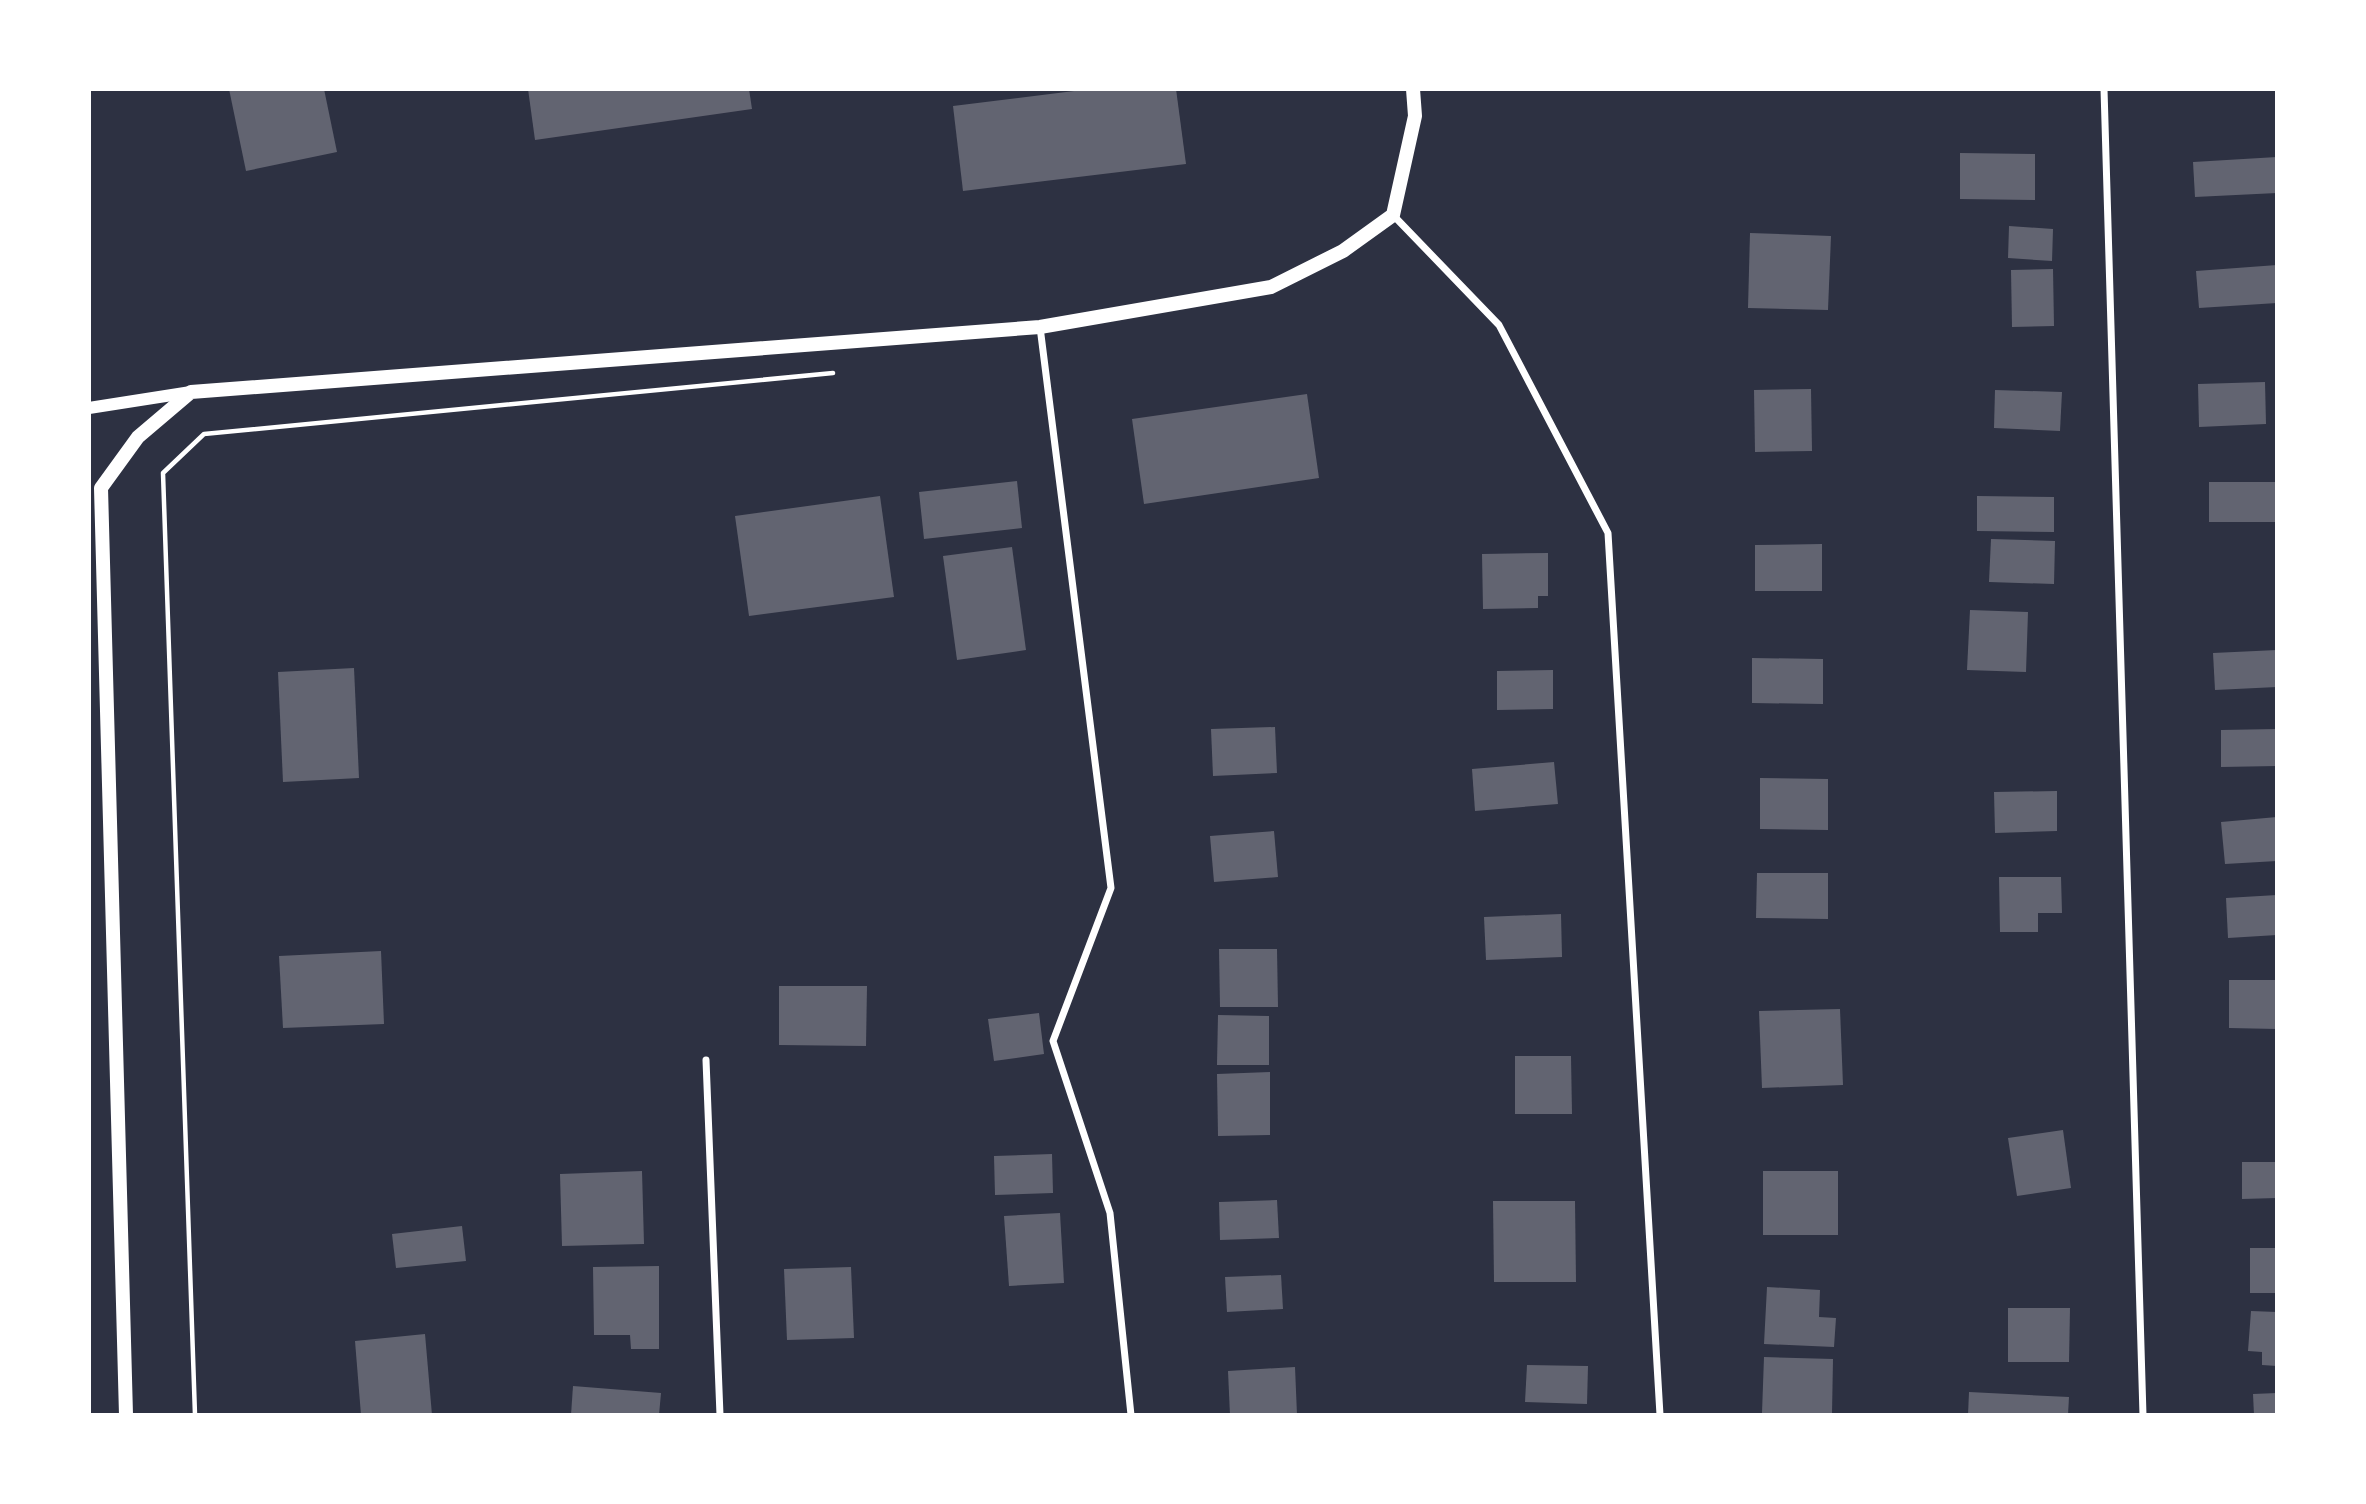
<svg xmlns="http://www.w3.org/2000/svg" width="2366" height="1504" viewBox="0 0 2366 1504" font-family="Lato,sans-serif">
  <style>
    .building { fill: #626471 }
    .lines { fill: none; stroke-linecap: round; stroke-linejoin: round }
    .path { stroke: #fff; stroke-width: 4.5 }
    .minor { stroke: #fff; stroke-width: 7 }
    .tertiary { stroke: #fff; stroke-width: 12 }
    .secondary { stroke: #fff; stroke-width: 14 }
  </style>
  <rect width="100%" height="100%" fill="#2d3142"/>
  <g class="building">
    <polygon points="229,89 324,89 337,152 246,171"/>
    <polygon points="528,89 749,89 752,109 535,140"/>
    <polygon points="1090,89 1176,89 1186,164 963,191 953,106"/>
    <polygon points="1960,153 2035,154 2035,200 1960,199"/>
    <polygon points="2277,157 2277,193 2195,197 2193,162"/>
    <polygon points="2009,226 2053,229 2052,261 2008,258"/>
    <polygon points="1750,233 1831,236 1828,310 1748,308"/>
    <polygon points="2277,265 2277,303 2199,308 2196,271"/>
    <polygon points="2053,269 2054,326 2012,327 2011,270"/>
    <polygon points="2265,382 2266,424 2199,427 2198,384"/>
    <polygon points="1811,389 1812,451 1755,452 1754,390"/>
    <polygon points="1995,390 2062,392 2060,431 1994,428"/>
    <polygon points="1307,394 1319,478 1144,504 1132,419"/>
    <polygon points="1017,481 1022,528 924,539 919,492"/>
    <rect x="2209" y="482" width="68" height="40"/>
    <polygon points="880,496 894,597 749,616 735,516"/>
    <polygon points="1977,496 2054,497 2054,532 1977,531"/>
    <polygon points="1991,539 2055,541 2054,584 1989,582"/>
    <polygon points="1822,544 1822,591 1755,591 1755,545"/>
    <polygon points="1012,547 1026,650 957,660 943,556"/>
    <polygon points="1548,553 1548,596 1538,596 1538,608 1483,609 1482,554"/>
    <polygon points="1970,610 2028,612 2026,672 1967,670"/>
    <polygon points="2277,650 2277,687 2215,690 2213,653"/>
    <polygon points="1752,658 1823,659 1823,704 1752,703"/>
    <polygon points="354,668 359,778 283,782 278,672"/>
    <polygon points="1553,670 1553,709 1497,710 1497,671"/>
    <polygon points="1275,727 1277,773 1213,776 1211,729"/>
    <polygon points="2277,729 2277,766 2221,767 2221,730"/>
    <polygon points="1554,762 1558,804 1475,811 1472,769"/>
    <polygon points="1760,778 1828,779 1828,830 1760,829"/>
    <polygon points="2057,791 2057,831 1995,833 1994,792"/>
    <polygon points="2277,817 2277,861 2225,864 2221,822"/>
    <polygon points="1274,831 1278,877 1214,882 1210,836"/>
    <polygon points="1757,873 1828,873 1828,919 1756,918"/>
    <polygon points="1999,877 2061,877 2062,913 2038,913 2038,932 2000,932"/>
    <polygon points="2277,895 2277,935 2228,938 2226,898"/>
    <polygon points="1561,914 1562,957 1486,960 1484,917"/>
    <polygon points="1219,949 1277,949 1278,1007 1220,1007"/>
    <polygon points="381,951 384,1024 283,1028 279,956"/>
    <polygon points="2229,980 2277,980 2277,1029 2229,1028"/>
    <polygon points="779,986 867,986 866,1046 779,1045"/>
    <polygon points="1840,1009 1843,1085 1762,1088 1759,1011"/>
    <polygon points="1039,1013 1044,1054 994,1061 988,1019"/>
    <polygon points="1218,1015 1269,1016 1269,1065 1217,1065"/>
    <polygon points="1515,1056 1571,1056 1572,1114 1515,1114"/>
    <polygon points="1270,1072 1270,1135 1218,1136 1217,1074"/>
    <polygon points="2063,1130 2071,1188 2017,1196 2008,1138"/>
    <polygon points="1052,1154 1053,1193 995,1195 994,1156"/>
    <polygon points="2242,1162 2277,1162 2277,1198 2242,1199"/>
    <polygon points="642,1171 644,1244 562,1246 560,1174"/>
    <rect x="1763" y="1171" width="75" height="64"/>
    <polygon points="1277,1200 1279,1238 1220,1240 1219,1202"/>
    <polygon points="1493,1201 1575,1201 1576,1282 1494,1282"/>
    <polygon points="1060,1213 1064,1283 1009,1286 1004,1216"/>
    <polygon points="462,1226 466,1261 396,1268 392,1234"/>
    <rect x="2250" y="1248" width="27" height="45"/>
    <polygon points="659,1266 659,1349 631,1349 630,1335 594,1335 593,1267"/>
    <polygon points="851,1267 854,1338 787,1340 784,1269"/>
    <polygon points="1281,1275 1283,1309 1227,1312 1225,1277"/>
    <polygon points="1767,1287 1820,1290 1819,1317 1836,1318 1834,1347 1764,1344"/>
    <polygon points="2008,1308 2070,1308 2069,1362 2008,1362"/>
    <polygon points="2251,1311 2277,1312 2277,1366 2262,1365 2262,1352 2248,1351"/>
    <polygon points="425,1334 432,1415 361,1415 355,1341"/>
    <polygon points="1764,1357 1833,1359 1832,1414 1762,1413"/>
    <polygon points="1527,1365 1588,1366 1587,1404 1525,1402"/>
    <polygon points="1295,1367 1297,1415 1230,1415 1228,1371"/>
    <polygon points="573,1386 661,1393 659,1415 571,1415"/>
    <polygon points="1969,1392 2069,1397 2068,1415 1968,1415"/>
    <polygon points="2277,1393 2277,1415 2254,1415 2253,1394"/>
  </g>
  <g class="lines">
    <polyline class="path" points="195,1415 163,473 204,434 833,373"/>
    <g class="minor">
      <polyline points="2104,89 2143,1415"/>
      <polyline points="1393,215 1499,325 1608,533 1660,1415"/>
      <polyline points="1040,327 1111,888 1053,1041 1110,1213 1131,1415"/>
      <polyline points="706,1060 720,1415"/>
    </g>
    <polyline class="tertiary" points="89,408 191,392"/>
    <polyline class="secondary" points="126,1415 101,488 138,437 191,392 1040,327 1271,287 1343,251 1393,215 1415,116 1413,89"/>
  </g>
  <rect width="2366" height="1504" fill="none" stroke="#ffffff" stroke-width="182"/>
</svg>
